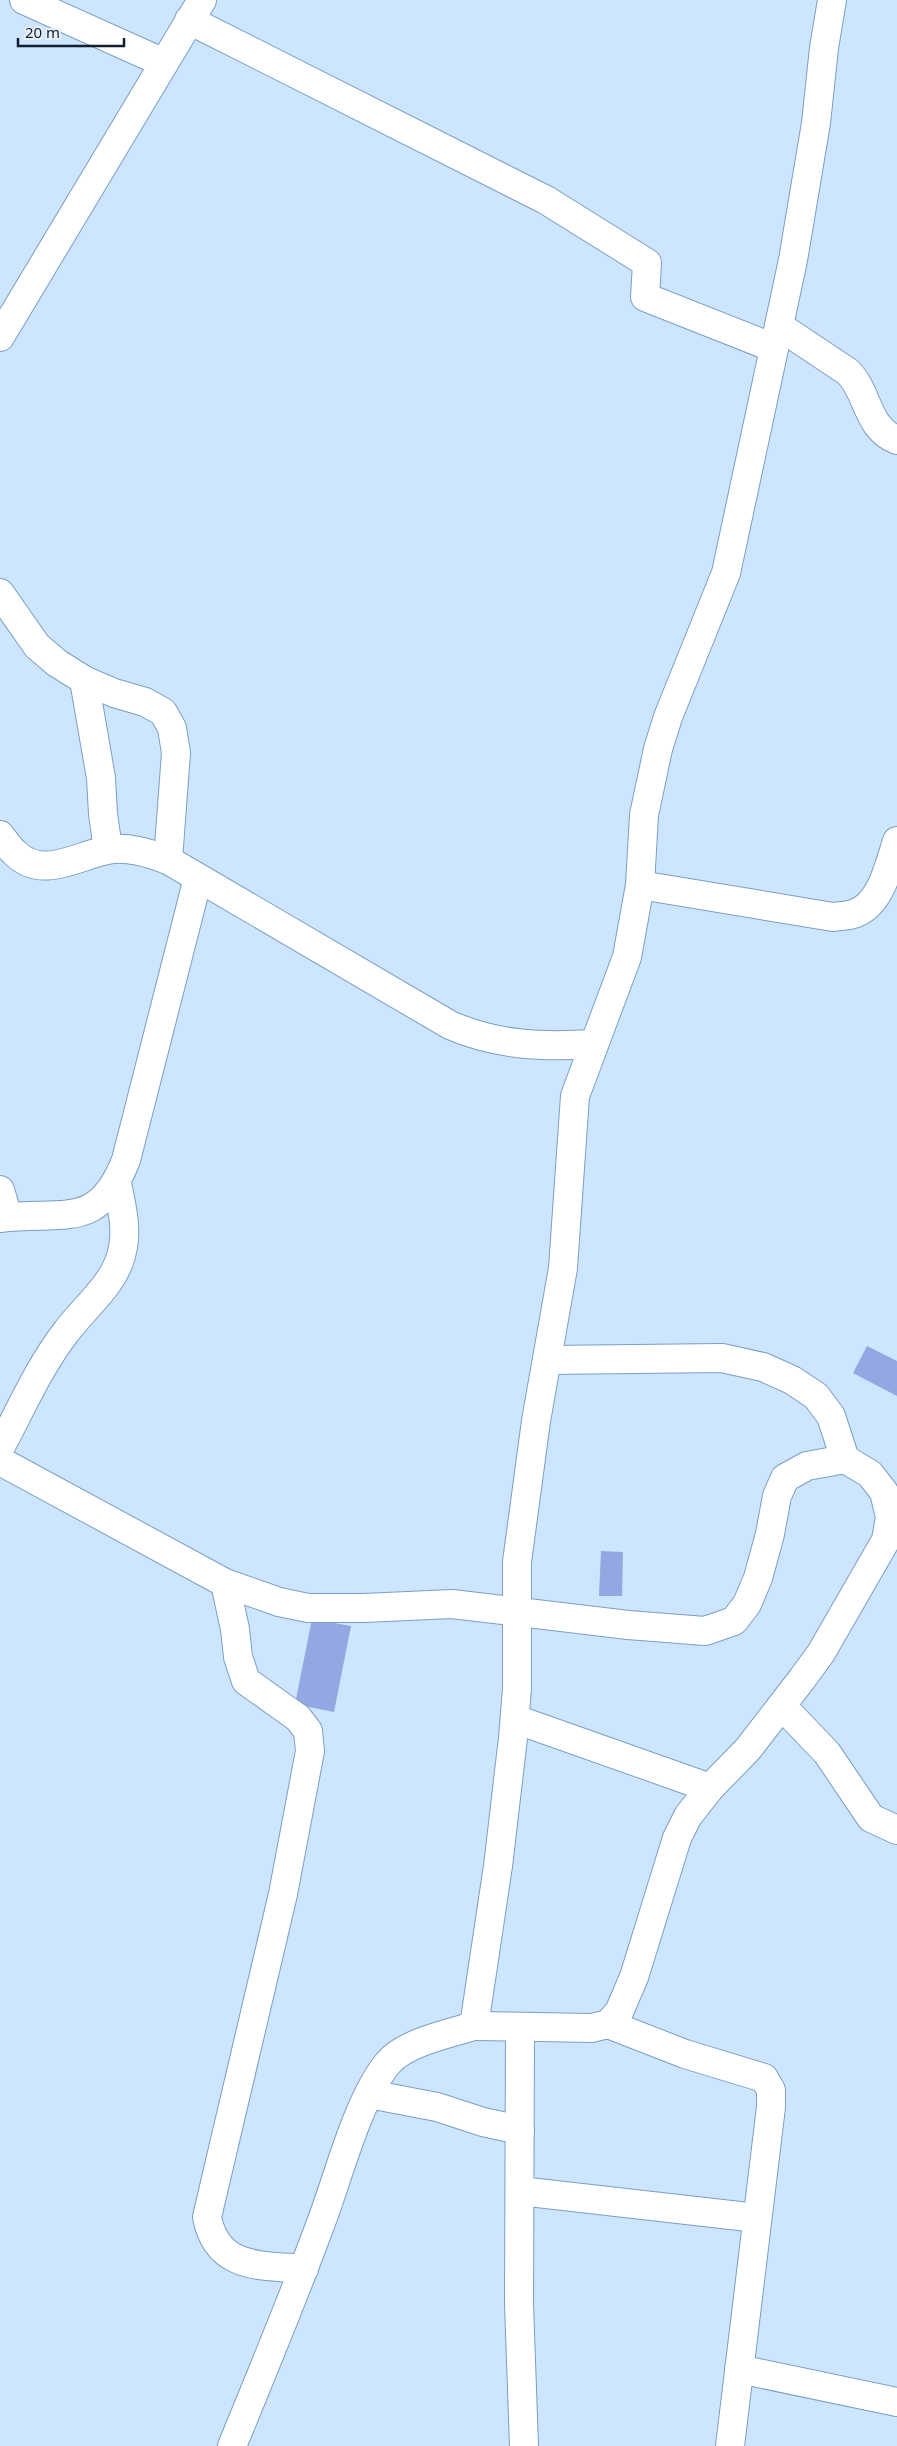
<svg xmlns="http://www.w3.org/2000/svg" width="897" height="2446" viewBox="0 0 897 2446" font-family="'Noto Sans',sans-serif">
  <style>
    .building { fill: #93a8e2 }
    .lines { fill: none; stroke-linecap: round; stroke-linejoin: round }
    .minor-casing { stroke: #799fc6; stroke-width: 30 }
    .major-casing { stroke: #799fc6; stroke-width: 30 }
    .minor { stroke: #fff; stroke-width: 28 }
    .major { stroke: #fff; stroke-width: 28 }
  </style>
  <rect width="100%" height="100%" fill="#cde5fe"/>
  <g class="building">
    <polygon points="867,1346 897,1361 897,1396 853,1373"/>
    <polygon points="601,1551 623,1552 622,1596 599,1596"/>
    <polygon points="312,1619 351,1626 334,1712 295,1704"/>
  </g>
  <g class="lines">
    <g class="minor-casing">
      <g id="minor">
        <polyline points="24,0 164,63"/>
        <polyline points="189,20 546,200 647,263 645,297 774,348"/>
        <path d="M779,326L848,372C869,393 866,428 897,440"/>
        <polyline points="0,593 37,646 57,663 84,680 114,693 145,702 163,712 172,728 176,753 168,860"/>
        <polyline points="84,680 101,778 103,814 108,849"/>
        <path d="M0,835C5,841 9,848 15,853C42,880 77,856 107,850C127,846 149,853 168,860L450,1025C498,1046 543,1047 594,1044"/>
        <path d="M640,885L833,917C840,916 847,916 853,914C881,906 889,865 897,841"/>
        <polyline points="0,1190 8,1217"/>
        <path d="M0,1218C63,1210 98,1232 126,1160L198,878"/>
        <polyline points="547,1360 722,1358 763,1367 792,1380 816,1396 831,1416 845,1459"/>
        <path d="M0,1448C21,1409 39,1367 66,1332C86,1305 118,1282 123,1247C127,1226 121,1204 117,1183"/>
        <polyline points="0,1461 225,1583 279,1602 308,1608 364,1608 452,1604 628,1625 705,1631 734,1621 747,1604 758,1578 770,1534 777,1496 785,1478 807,1466 845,1459 870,1474 884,1492 890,1517 886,1540 821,1653 802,1679 748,1749 710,1788 688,1816 677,1838 634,1977 619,2012 608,2024 592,2028 474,2026"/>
        <path d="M225,1583L235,1629L238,1657L246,1681L298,1718L308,1731L310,1751L283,1894L207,2217C217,2270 261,2265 304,2269"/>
        <polyline points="782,1706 827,1753 871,1818 897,1830"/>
        <polyline points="515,1719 710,1788"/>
        <polyline points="608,2024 685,2054 764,2078 771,2090 771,2107 730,2446"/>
        <polyline points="520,2028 519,2304 524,2446"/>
        <polyline points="369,2094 437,2107 483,2122 520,2130"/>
        <polyline points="520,2191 757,2218"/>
        <polyline points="739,2369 897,2402"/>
        <path d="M232,2446C263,2371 294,2296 322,2220C339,2175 358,2099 388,2063C404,2043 450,2033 474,2026L498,1866L513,1738L517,1688V1562L536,1421L563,1268L575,1096L627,957L640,885L644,815L658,749L668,717L726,573L793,260L816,123L824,48L832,0"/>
      </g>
    </g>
    <g class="major-casing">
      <polyline id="major" points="0,337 202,0"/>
    </g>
    <use href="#minor" class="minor"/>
    <use href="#major" class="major"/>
  </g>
  <path d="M18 38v8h106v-8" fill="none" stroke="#101f2e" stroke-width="2.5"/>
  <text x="25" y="38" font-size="15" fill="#101f2e" stroke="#e8f0f9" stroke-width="4" paint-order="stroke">20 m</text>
</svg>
